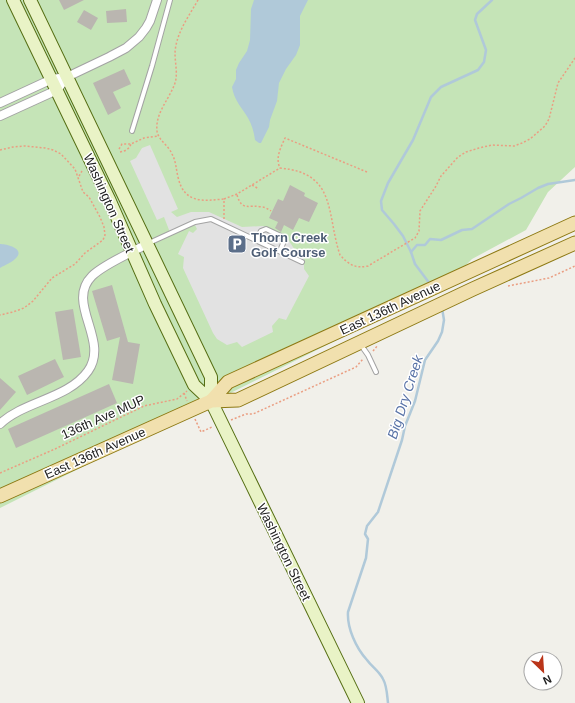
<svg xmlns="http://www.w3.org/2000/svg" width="575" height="703" viewBox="0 0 575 703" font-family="Arial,sans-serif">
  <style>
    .grass { fill: #c5e4b7 }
    .parking { fill: #e2e2e2 }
    .water { fill: #b0c9d9 }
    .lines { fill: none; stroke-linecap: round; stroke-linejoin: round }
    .stream { stroke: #b0c9d9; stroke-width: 2.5 }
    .building { fill: #bab6b0 }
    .service-casing { stroke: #a3a3a3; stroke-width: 6 }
    .minor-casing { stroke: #a3a3a3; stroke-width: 10 }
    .secondary-casing { stroke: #556e13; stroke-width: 14 }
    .primary-casing { stroke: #8d7913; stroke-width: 15 }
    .path { stroke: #ea9e82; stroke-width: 1.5; stroke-dasharray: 2 2; stroke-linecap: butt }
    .service { stroke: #fff; stroke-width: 4 }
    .minor { stroke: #fff; stroke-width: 8 }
    .secondary { stroke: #e9f3c6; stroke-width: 12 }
    .primary { stroke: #f1e0ae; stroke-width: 13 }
    .labels { text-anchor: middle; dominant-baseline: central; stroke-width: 3; stroke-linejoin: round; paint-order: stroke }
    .street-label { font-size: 13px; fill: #222; stroke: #fff }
    .service-label { font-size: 13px; font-weight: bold; fill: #4e5e75; stroke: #fff; text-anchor: start }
    .water-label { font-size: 14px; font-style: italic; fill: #5973a7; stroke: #fff }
  </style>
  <rect width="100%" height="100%" fill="#f1f0ea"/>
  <polygon class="grass" points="0,0 575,0 575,167 548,192 526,230 472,259 466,265 387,315 0,508"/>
  <polygon class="parking" points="150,145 178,209 171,212 177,217 191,212 209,212 242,227 263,226 287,238 295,250 304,259 304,269 309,276 286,320 279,318 272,326 273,332 242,347 237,342 227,345 217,339 213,333 183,268 184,257 178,254 189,231 193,233 197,229 195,225 171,235 164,217 157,220 130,161 136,158 142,148"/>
  <g class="water">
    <path d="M254,0H308L300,16V45L296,55L286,69L279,83L277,101L270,120L269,127L261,143H259L255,140C254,132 252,125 248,118C242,108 234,100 232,87L236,79V70L239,63L247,51L250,40L251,9Z"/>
    <path d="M0,244C6,244 24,248 17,257C13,262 5,265 0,268Z"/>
  </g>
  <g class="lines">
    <g class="stream">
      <polyline points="411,252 417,245 425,245 430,239 441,240 462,230 472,229 509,204 521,198 538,188 548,184 575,180"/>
      <polyline points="430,284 415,264 411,252 403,236 394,224 382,210 381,201 388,183 413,140 431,97 441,87 478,70 484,62 486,50 475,20 477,14 492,0"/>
      <path d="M388,703C387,695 387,686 383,679C379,671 372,667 367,660C356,648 347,628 348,612L366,558L368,539L365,534L367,526L378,512L402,440L405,426L415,401L425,360L438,341L442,332L444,320L442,308"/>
    </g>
  </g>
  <g class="building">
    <polygon points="59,0 84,0 64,10"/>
    <polygon points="126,9 127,22 107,23 106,11"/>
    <polygon points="84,10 98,18 91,30 77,22"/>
    <polygon points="124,69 131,84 113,92 121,108 108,115 93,83"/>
    <polygon points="290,185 305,193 304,196 318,203 309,222 299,218 293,230 284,225 281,232 275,228 278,222 269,218 278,199 283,201"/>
    <polygon points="112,285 128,342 140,344 133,384 112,380 120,337 107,341 92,291"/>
    <polygon points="73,309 81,357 63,360 55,312"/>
    <polygon points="55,359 64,377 27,395 18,376"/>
    <polygon points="0,378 16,392 0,410"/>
    <polygon points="109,384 117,403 16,448 8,429"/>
  </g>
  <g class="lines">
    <g class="service-casing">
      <g id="service">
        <polyline points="132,131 152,66 170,0"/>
        <polyline points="256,240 261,231 266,229 283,237 284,241 280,251"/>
        <polyline points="149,243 195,222 211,219 302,262"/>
        <polyline points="361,345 368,355 376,372"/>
      </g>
    </g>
    <g class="minor-casing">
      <g id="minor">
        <polyline points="0,103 52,79 67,77 109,57 126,48 139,37 146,28 150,21 157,0"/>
        <polyline points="0,116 57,90 67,77"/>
        <path d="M0,424C24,401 68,399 88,371C110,340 65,303 92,276C104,264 131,253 147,244"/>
      </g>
    </g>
    <g class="secondary-casing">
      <g id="secondary">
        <polyline points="13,0 109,199 155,304 194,385 211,401 358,703"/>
        <polyline points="30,0 211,377 211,401"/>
      </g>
    </g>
    <g class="primary-casing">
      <g id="primary">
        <polyline points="211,401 228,382 575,223"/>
        <polyline points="0,496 211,401 238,400 473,289 575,243"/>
      </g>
    </g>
    <g class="path">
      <path d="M198,0C189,16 176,33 175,53C175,63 178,74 175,83C169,100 155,113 157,131C158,140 169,146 172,154C176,161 176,169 178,177C184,204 203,201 224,199"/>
      <polyline points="119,149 122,144 131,144 144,138 158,136"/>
      <polyline points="0,150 13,147 25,146 45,148 53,150 61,154 75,169 83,192 89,197 100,217 104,227 105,235 103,240 85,253 75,264 52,278 33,301 24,308 13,312 0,315"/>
      <path d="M120,152C126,151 129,149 131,144"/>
      <path d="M367,172L285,138C281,147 275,158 280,168C337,173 326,213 340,255C348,264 355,269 368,266L415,238L419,231L420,211L436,186L441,176L458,157L466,152L479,148L492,145L514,146L522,143L530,139L545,126L549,119L558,83L575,58"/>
      <polyline points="79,176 82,171"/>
      <polyline points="252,185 259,189"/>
      <path d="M237,195C242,212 249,204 262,207C265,207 268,209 271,211"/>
      <polyline points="224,219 224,199 237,194 280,168"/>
      <polyline points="508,286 549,278 575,266"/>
      <polyline points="373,351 378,345"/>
      <polyline points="184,393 187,401"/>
      <polyline points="195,419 201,432 212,427"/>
      <polyline points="231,420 246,414 253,414 356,367 363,359"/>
      <polyline points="0,473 55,449 144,406 177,399 187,391"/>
    </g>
    <use href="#service" class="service"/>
    <use href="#minor" class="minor"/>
    <use href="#secondary" class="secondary"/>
    <use href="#primary" class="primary"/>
  </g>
  <defs>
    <g id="parking-square" transform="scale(1)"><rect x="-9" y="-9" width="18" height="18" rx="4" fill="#5c6f8a" stroke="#fff"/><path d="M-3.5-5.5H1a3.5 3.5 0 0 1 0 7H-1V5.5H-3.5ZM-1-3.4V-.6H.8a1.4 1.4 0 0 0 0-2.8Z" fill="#fff"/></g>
  </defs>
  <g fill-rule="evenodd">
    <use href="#parking-square" x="237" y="244"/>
  </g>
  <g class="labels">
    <g class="street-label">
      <text transform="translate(109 203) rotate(66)">Washington Street</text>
      <text transform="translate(390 308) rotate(-25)">East 136th Avenue</text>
      <text transform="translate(103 417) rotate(-24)">136th Ave MUP</text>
      <text transform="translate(95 453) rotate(-24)">East 136th Avenue</text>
      <text transform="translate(284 552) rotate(64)">Washington Street</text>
    </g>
    <g class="service-label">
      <text x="251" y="237">Thorn Creek<tspan x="251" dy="15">Golf Course</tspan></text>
    </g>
    <g class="water-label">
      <text transform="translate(405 397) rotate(-72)">Big Dry Creek</text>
    </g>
  </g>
  <g transform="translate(543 671) rotate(155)"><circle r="19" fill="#ffffff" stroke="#a7a7a7"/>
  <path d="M0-3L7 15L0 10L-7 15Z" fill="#ba3519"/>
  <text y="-6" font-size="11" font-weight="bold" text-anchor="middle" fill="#222222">N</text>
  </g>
</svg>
